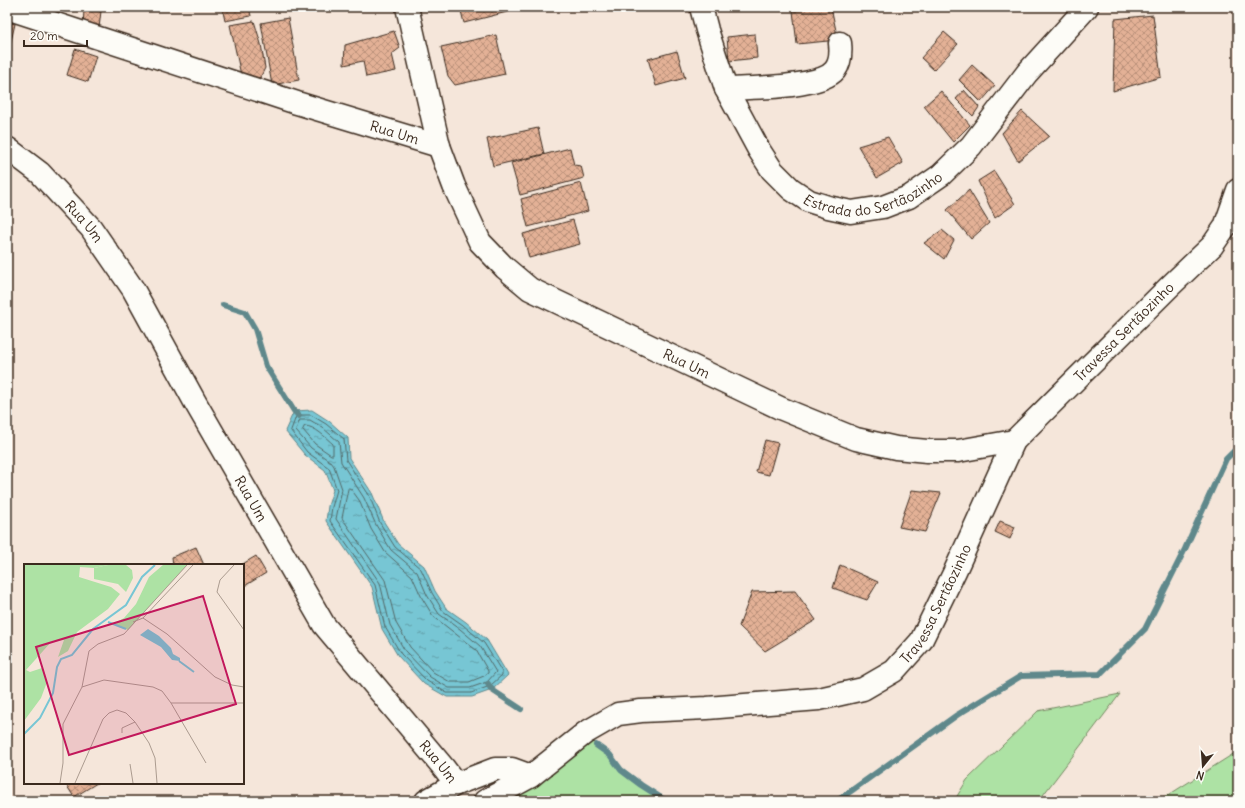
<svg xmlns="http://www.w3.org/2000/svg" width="1245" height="808" viewBox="0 0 1245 808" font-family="Delius,sans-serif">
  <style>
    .grass { fill: #ade2a4; stroke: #748661 }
    .water { fill: url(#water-ripples); stroke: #5f888b }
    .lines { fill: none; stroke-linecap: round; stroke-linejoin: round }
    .shore { stroke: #536867; stroke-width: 1 }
    .stream { stroke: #5f888b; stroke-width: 6 }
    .building { fill: url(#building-cross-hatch); stroke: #3b2a1e }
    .minor-casing { stroke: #3b2a1e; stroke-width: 25 }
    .minor { stroke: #fdfcf7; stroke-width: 22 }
    .labels { text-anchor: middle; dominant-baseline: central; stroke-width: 3; stroke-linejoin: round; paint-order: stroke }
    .street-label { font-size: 14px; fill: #3b2a1e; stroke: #fdfcf7 }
    .inset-river { fill: none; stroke: #77c6d4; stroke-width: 2 }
    .inset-road { fill: none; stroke: #ab9b8f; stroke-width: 1 }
    .view { fill: #c2185b; fill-opacity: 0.15; stroke: #c2185b; stroke-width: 2 }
    .inset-edge { fill: none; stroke: #3b2a1e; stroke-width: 2 }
  </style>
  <defs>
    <pattern id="water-ripples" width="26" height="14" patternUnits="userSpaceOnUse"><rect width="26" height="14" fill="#77c6d4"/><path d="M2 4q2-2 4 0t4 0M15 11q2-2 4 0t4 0" fill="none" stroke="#63a1ab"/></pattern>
    <pattern id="building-cross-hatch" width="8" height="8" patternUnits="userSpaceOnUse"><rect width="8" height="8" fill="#e3b196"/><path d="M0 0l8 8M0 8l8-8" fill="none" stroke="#b9907a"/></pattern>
  </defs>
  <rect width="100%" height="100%" fill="#f5e6da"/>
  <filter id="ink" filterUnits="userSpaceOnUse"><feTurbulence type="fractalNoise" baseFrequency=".025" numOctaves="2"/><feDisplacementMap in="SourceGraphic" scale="8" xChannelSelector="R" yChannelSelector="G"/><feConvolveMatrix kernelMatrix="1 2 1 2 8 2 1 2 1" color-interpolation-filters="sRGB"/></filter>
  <g filter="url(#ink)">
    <g class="grass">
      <polygon points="1120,694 1040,799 1041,801 954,801 967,780 1038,711"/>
      <polygon points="585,733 596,745 610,755 621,770 641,785 666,801 485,801"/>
      <polygon points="1238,751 1238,801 1154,801 1170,794"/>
    </g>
    <polygon class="water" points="312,410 329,421 348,438 349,458 372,493 384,522 398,544 424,566 435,591 446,608 466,622 487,640 508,675 492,690 472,697 447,697 424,684 398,656 382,629 372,587 326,521 328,506 333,490 325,470 305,455 285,431 294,411"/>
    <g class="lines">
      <g class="shore">
        <polygon points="297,415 311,415 326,424 344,439 346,460 369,495 380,523 395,547 421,569 432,593 443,611 463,625 484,643 502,672 502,675 490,686 471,693 447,693 427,681 401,654 385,627 375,585 330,521 332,507 337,490 329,468 307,452 291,431"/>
        <polygon points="300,420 310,420 323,428 339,442 341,462 364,498 376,525 391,550 417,572 427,595 439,614 460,629 480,646 496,672 487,682 470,688 449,688 430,677 405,651 390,625 380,583 336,519 342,489 334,466 331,462 311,448 296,431"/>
        <path d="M305,426C315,426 326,438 333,444V455H331L315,444L303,430Z"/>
        <polygon points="349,488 351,489 359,500 371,529 385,552 412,576 422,598 433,616 476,650 488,671 488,673 484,676 469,682 450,682 433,672 410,647 396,623 385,580 342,518 348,489"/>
      </g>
      <g class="stream">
        <polyline points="223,305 245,312 255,329 266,366 294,411 299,416"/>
        <polyline points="488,684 492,690 521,709"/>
        <polyline points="596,745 610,755 621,770 641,785 666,801"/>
        <polyline points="837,801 957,715 1021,676 1100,674 1145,629 1185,549 1226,459 1238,447"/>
      </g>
    </g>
    <g class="building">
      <polygon points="222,7 249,7 251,16 225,21"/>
      <polygon points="460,7 510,7 511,11 464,23"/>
      <polygon points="817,7 831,7 838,40 797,44 793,11"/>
      <polygon points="84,10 101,11 99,28 83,27"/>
      <polygon points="1153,15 1161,77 1113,91 1115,19"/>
      <polygon points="288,18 299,80 272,85 261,23"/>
      <polygon points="254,21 261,44 265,68 260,78 241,75 230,25"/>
      <polygon points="7,22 15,24 7,58"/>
      <polygon points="394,31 400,48 392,54 396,71 366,77 363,61 344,65 345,45"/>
      <polygon points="944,32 958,44 934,70 921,58"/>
      <polygon points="755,34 757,58 729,61 727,37"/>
      <polygon points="496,35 505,74 455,85 448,76 441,47"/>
      <polygon points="75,49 96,56 88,82 67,75"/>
      <polygon points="677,51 685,78 656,86 648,59"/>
      <polygon points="972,65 995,86 981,102 959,80"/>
      <polygon points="964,90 979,107 973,116 956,99"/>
      <polygon points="941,91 970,125 953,142 924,106"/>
      <polygon points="1022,111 1049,136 1018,161 1002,133"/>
      <polygon points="538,128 544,154 493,166 487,139"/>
      <polygon points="888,137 903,163 877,178 858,146"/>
      <polygon points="570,148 574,165 581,166 584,178 520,195 511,163"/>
      <polygon points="994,171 1015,204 995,218 978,181"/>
      <polygon points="581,183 588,211 528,227 521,199"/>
      <polygon points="969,190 989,223 971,239 947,210"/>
      <polygon points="573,220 580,244 529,258 523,234"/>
      <polygon points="942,230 954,240 944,259 924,243"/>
      <polygon points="765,440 778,443 769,475 756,472"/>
      <polygon points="912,490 941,493 925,532 899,527"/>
      <polygon points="1000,521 1015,527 1010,539 995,532"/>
      <polygon points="196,547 204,565 173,565 172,557"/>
      <polygon points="256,556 266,573 243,587 243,565 241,565"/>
      <polygon points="840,565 878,582 867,600 833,588"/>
      <polygon points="795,591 816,620 765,651 739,626 752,592"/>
      <polygon points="65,783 97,783 74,797"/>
    </g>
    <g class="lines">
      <g class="minor-casing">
        <g id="minor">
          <path id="s1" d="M407,7L439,146L454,186L480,242L505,268L530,289L780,408L856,439L896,448L927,451H958L1014,441"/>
          <path id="s2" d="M701,7L707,30L726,89L759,150L772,170L791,189L809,201L828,207L851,212L883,207L909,197L941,175L971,146L1027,73L1087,7"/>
          <path id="s3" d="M7,8L297,103L439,146"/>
          <path d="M726,89C749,88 821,88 835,70C841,62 841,52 840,43"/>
          <path id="s4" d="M7,148L40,173L91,228L133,289L195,402L324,625L444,768L456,784L495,769H512L531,776"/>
          <polyline points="426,801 456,784"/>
          <path id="s5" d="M485,801L531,776L585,733L618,714L641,711L707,708L819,699L863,689L894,671L921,641L955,571L1014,441L1168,288L1212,246L1225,227L1238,190"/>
        </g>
      </g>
      <use href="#minor" class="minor"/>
    </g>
  </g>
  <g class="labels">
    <g class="street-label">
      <text stroke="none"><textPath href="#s3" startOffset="407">Rua Um</textPath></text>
      <text stroke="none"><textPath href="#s2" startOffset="296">Estrada do Sertãozinho</textPath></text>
      <text stroke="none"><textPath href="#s4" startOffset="107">Rua Um</textPath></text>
      <text stroke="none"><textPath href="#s5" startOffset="858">Travessa Sertãozinho</textPath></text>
      <text stroke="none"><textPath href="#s1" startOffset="489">Rua Um</textPath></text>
      <text stroke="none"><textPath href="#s4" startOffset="431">Rua Um</textPath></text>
      <text stroke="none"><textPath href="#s5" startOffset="522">Travessa Sertãozinho</textPath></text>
      <text stroke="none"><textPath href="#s4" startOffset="755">Rua Um</textPath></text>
    </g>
  </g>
  <g transform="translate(24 564)">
    <rect width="220" height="220" fill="#f5e6da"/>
    <path d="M0,1H84L70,4L56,3L55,13L87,23L96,30L84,45L53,68L44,87L34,93L40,76L28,77L2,106L6,108L18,104L23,118L17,134L0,157ZM139,1H163L104,66L89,60L100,54L112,40L125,13Z" fill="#ade2a4"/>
    <path d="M84,1H102L108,6L109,14L102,28L94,20L70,15V4Z" fill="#ade2a4"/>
    <path d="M124,65L135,72L147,84L149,90L156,94V97L148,96L137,83L116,71Z" fill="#77c6d4"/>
    <path class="inset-river" d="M84,58L102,65M155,97L170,108M0,170L16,154L29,129L33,103L37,95L48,91L69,65L102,41L118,13L131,1"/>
    <path class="inset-road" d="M210,1L196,16L193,28L220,66M119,54L169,1M109,58L119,54L143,70L191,113L208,121L220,123M58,123L80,116L129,123L138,127L147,139L182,199M147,139H220M98,169V164L111,158M106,200L109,219M36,219L39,199V160L58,123L65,87L74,80L100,70L163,1M51,219L79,155L85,149L93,146L102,149L111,158L125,179L131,194L133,219"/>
    <path class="view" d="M179,32L212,140L45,191L12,83Z"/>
    <rect width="220" height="220" class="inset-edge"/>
  </g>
  <rect width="1245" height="808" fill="none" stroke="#fdfcf7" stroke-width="24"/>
  <rect x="12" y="12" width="1221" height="784" fill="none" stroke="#3b2a1e" stroke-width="1.5" filter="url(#ink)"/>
  <g transform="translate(1203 766) rotate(197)" stroke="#fdfcf7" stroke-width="3" paint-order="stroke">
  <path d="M0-3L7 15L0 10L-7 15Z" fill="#3b2a1e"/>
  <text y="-6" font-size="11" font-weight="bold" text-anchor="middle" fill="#3b2a1e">N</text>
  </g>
  <path d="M24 40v6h63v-6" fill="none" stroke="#3b2a1e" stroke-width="2"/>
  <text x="30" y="40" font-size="12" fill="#3b2a1e" stroke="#fdfcf7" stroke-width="3" paint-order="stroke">20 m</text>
</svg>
